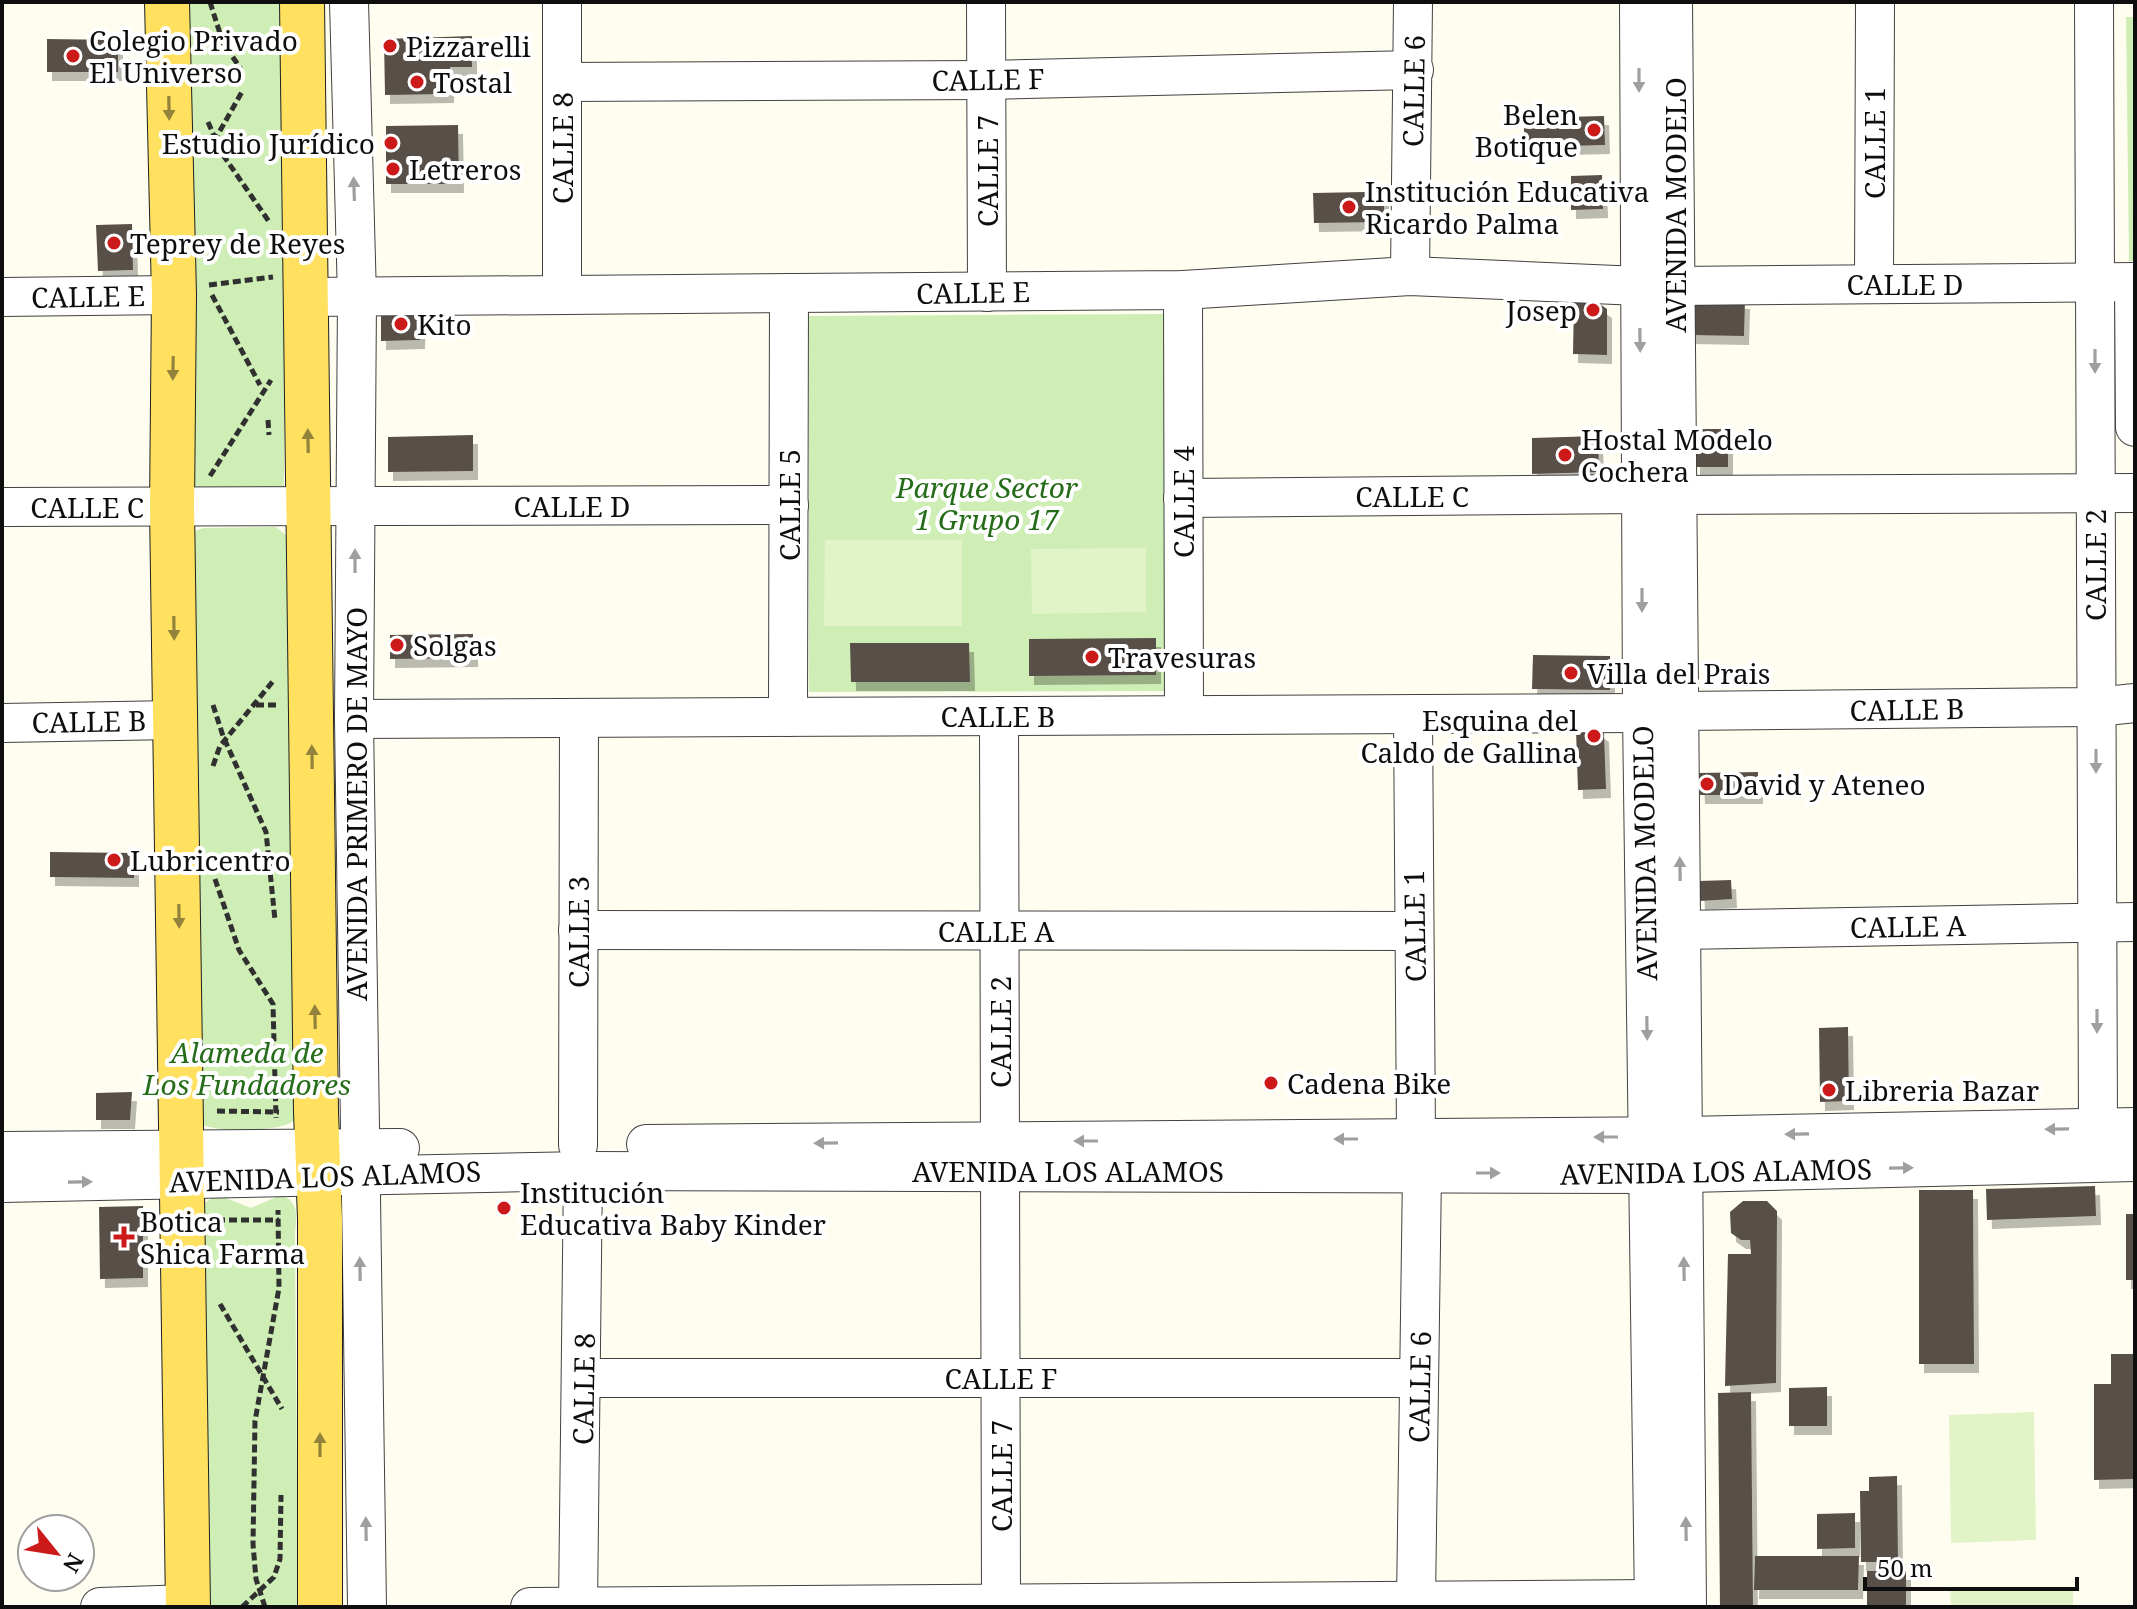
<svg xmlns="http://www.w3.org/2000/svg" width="2137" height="1609" viewBox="0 0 2137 1609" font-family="'Noto Serif',serif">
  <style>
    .green { fill: #cfeeb5 }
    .pitch { fill: #e2f4c7 }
    .building { fill: #585049; filter: url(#shadow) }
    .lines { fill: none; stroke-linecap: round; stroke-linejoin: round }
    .minor-casing { stroke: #414141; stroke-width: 40 }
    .major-casing { stroke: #1f1f1f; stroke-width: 46 }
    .path { stroke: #303030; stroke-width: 5; stroke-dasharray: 8 4; stroke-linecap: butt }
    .minor { stroke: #fff; stroke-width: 38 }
    .major { stroke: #ffe05f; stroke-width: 44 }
    .oneway { fill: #9f9f9f }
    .oneway2 { fill: #93823b }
    .poi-dot { fill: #cc1919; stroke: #fff; stroke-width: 3 }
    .labels { text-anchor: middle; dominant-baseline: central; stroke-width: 8; stroke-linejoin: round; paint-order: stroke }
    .poi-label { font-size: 28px; fill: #0e0e0e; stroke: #fff; text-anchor: start }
    .street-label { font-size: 28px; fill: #0e0e0e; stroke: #fff }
    .park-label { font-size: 28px; font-style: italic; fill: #256c18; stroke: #fff }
  </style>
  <defs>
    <filter id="shadow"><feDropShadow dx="5" dy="9" stdDeviation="0" flood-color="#0004"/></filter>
  </defs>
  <rect width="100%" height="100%" fill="#fffdef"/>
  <g class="green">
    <polygon points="180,2 286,2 284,488 193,496"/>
    <polygon points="2126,17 2135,17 2135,261 2129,261"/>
    <polygon points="1166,314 1165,691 809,692 809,316"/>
    <path d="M276,527L286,535L287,542L302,1099C301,1107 300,1118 292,1122C276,1132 219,1132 203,1125L188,533L204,528Z"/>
    <path d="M218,1195L251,1208L281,1195C302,1203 295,1219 295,1238L298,1607H197L202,1204Z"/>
  </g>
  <g class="pitch">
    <polygon points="825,540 962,540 962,626 824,626"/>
    <polygon points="1146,548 1146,612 1032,614 1031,549"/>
    <polygon points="2034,1412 2036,1540 1951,1543 1949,1415"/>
    <polygon points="2073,1587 2073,1607 1951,1607 1950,1589"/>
  </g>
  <g class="building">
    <polygon points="472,36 472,67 450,67 449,94 385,95 384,39"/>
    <polygon points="47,39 118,40 118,72 47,72"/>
    <polygon points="1604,116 1605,145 1524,147 1524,118"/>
    <polygon points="458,125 459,184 386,184 386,126"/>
    <polygon points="1602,175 1603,209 1571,210 1571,176"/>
    <polygon points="1366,192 1384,192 1384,222 1314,223 1313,193"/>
    <polygon points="132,224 133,270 98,271 96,225"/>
    <polygon points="1701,298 1745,300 1744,336 1689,335 1690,310"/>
    <polygon points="1574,301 1597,302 1607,309 1607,355 1573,354"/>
    <polygon points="421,307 420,340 381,341 381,308"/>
    <rect x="1695" y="429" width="33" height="38"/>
    <polygon points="473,435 473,471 388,472 388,437"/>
    <polygon points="1598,436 1599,472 1532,474 1532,438"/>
    <polygon points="473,634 473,658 390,659 390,635"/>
    <polygon points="1156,638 1156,675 1029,676 1029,639"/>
    <polygon points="850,643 969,643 970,682 851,682"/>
    <polygon points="1533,655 1610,656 1610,690 1532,689"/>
    <polygon points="1598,729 1604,733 1606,789 1578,790 1576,730"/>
    <polygon points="1758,772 1758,795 1700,795 1699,773"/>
    <polygon points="50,852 134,853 134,878 50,877"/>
    <polygon points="1731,880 1732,899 1700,901 1699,881"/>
    <polygon points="1848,1027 1849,1101 1820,1102 1819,1028"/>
    <polygon points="132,1092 130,1120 96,1120 96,1093"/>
    <polygon points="2095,1186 2096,1216 1987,1220 1986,1189"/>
    <polygon points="1919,1190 1973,1190 1974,1364 1919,1364"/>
    <polygon points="1743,1201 1767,1201 1777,1211 1776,1383 1725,1386 1728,1254 1751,1254 1750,1240 1741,1240 1731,1233 1730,1212"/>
    <polygon points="143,1206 143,1278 100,1279 99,1207"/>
    <rect x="2126" y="1214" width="9" height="66"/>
    <polygon points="2111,1354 2135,1354 2133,1479 2094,1480 2094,1384 2111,1384"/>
    <polygon points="1827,1387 1827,1426 1789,1426 1789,1388"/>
    <polygon points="1751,1392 1753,1607 1720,1607 1718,1393"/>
    <polygon points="1897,1476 1898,1562 1861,1562 1860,1491 1869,1491 1869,1477"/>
    <polygon points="1855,1513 1855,1548 1817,1549 1817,1514"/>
    <polygon points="1755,1556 1859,1556 1858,1590 1754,1590"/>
    <rect x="1867" y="1571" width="39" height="36"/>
  </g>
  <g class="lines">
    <g class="minor-casing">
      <g id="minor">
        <polyline points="349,2 357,297 354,719 367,1607"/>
        <polyline points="986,2 987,292"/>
        <polyline points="1639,2 1642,713 1654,1607"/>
        <polyline points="1673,2 1687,1607"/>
        <polyline points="2094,2 2098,1128"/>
        <polyline points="562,82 986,80 1414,70"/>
        <polyline points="1410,276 1413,2"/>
        <polyline points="2134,282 2135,427"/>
        <polyline points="1874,284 1875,2"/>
        <polyline points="1675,286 2135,282"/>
        <polyline points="1183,290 1184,715"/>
        <polyline points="562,295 562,2"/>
        <polyline points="2,297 174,295"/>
        <polyline points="306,297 1183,290 1410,276 1639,286"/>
        <polyline points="1677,495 2135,493"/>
        <polyline points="1183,498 1642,494"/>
        <polyline points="2,507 789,505"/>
        <polyline points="1678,711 2096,707 2135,703"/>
        <polyline points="1413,714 1416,1138"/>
        <polyline points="999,716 1001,1604"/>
        <polyline points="788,717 789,293"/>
        <polyline points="354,719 1642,713"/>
        <polyline points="2,723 175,720"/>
        <polyline points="578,930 1414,931"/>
        <polyline points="1680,930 2135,922"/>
        <polyline points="646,1144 1684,1136 2135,1127"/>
        <polyline points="578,1145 579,718"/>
        <polyline points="2,1151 400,1148"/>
        <polyline points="2,1183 583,1171 1649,1174 2135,1162"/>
        <polyline points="584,1378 1419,1378"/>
        <polyline points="1416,1601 1422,1173"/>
        <polyline points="100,1607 188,1604"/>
        <polyline points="530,1607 1654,1599"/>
        <polyline points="578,1607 583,1171"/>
      </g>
    </g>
    <g class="major-casing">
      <g id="major">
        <polyline points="167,2 174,295 172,507 188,1607"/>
        <polyline points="302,2 316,1112 320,1219 320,1607"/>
      </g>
    </g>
    <g class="path">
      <polyline points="210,2 223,43 241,69"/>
      <polyline points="208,122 221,152 270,223"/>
      <polyline points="208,152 243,90"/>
      <polyline points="209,285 273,277"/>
      <polyline points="212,295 260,385"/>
      <polyline points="268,420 269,435"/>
      <polyline points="210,476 271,380"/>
      <polyline points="213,705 223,736 266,832 275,920"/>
      <polyline points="256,705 278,705"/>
      <polyline points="213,766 220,746 274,680"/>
      <polyline points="215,879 239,950 273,1004 276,1118"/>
      <polyline points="217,1111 279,1112"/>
      <polyline points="217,1220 279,1220"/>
      <polyline points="220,1304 282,1409"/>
      <polyline points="242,1607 274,1577 280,1559 281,1495"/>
      <polyline points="265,1607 256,1579 253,1544 255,1421 279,1288 278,1210"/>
    </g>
    <use href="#minor" class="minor"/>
    <use href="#major" class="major"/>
  </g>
  <defs><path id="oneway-solid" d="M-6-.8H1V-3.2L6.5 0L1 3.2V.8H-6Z" transform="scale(2)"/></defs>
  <g class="oneway">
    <use href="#oneway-solid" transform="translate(1639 80) rotate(90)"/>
    <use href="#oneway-solid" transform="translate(354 189) rotate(-92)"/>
    <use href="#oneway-solid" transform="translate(1640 340) rotate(89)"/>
    <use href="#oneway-solid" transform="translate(2095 361) rotate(90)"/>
    <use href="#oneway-solid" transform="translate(355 561) rotate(-90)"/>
    <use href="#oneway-solid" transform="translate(1642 600) rotate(90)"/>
    <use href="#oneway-solid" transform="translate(2096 761) rotate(90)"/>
    <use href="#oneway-solid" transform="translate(1680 869) rotate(-91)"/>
    <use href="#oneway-solid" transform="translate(2097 1021) rotate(90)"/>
    <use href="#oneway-solid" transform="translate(1647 1028) rotate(89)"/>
    <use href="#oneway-solid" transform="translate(2057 1129) rotate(179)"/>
    <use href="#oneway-solid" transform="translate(1797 1134) rotate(179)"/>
    <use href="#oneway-solid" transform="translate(1606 1137) rotate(180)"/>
    <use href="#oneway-solid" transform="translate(1346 1139) rotate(180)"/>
    <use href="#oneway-solid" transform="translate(1086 1141) rotate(180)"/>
    <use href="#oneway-solid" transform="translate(826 1143) rotate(179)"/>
    <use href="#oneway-solid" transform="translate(1901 1168) rotate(-1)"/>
    <use href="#oneway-solid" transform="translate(1488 1173)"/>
    <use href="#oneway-solid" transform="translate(80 1182) rotate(-1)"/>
    <use href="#oneway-solid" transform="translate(360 1269) rotate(-91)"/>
    <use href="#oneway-solid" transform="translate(1684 1269) rotate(-91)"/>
    <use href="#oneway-solid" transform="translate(366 1529) rotate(-91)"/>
    <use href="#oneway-solid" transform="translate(1686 1529) rotate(-91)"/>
  </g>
  <g class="oneway2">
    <use href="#oneway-solid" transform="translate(169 108) rotate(89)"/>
    <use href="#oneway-solid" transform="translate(173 368) rotate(91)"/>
    <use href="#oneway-solid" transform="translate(308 441) rotate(-91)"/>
    <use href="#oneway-solid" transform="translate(174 628) rotate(89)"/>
    <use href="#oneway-solid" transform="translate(312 757) rotate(-91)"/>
    <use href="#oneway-solid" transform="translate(179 916) rotate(89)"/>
    <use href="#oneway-solid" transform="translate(315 1017) rotate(-91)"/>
    <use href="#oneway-solid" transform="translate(320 1445) rotate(-90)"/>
  </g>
  <g class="poi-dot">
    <circle cx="390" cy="46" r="8"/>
    <circle cx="73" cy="56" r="8"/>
    <circle cx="417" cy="82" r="8"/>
    <circle cx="1594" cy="130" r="8"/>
    <circle cx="391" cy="143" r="8"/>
    <circle cx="393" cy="169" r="8"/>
    <circle cx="1349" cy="207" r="8"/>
    <circle cx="114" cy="243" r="8"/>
    <circle cx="1593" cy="310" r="8"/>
    <circle cx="401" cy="324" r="8"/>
    <circle cx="1565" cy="455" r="8"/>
    <circle cx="397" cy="645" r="8"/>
    <circle cx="1092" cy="657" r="8"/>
    <circle cx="1571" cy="673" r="8"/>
    <circle cx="1594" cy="736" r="8"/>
    <circle cx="1707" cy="784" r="8"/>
    <circle cx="114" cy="860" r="8"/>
    <circle cx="1271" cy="1083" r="8"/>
    <circle cx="1829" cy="1090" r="8"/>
    <circle cx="504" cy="1208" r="8"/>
    <path d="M120 1225h8v8h8v8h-8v8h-8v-8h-8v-8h8z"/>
  </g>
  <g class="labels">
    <g class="poi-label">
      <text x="89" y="40">Colegio Privado<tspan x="89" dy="32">El Universo</tspan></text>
      <text x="406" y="46">Pizzarelli</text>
      <text x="433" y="82">Tostal</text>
      <text x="1578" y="114" text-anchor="end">Belen<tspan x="1578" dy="32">Botique</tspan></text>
      <text x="375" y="143" text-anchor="end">Estudio Jurídico</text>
      <text x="409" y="169">Letreros</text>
      <text x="1365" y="191">Institución Educativa<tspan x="1365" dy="32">Ricardo Palma</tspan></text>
      <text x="130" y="243">Teprey de Reyes</text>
      <text x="1577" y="310" text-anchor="end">Josep</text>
      <text x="417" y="324">Kito</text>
      <text x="1581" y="439">Hostal Modelo<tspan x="1581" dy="32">Cochera</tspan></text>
      <text x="413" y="645">Solgas</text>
      <text x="1108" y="657">Travesuras</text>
      <text x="1587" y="673">Villa del Prais</text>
      <text x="1578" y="720" text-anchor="end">Esquina del<tspan x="1578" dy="32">Caldo de Gallina</tspan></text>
      <text x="1723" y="784">David y Ateneo</text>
      <text x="130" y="860">Lubricentro</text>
      <text x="1287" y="1083">Cadena Bike</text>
      <text x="1845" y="1090">Libreria Bazar</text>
      <text x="520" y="1192">Institución<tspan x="520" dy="32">Educativa Baby Kinder</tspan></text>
      <text x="140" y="1221">Botica<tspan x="140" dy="32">Shica Farma</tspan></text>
    </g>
    <g class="street-label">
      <text transform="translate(988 79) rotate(-1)">CALLE F</text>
      <text transform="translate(1413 91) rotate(-89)">CALLE 6</text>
      <text transform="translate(1874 143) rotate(-90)">CALLE 1</text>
      <text transform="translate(562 148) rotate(-90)">CALLE 8</text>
      <text transform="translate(987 171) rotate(-90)">CALLE 7</text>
      <text transform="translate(1675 205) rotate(-90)">AVENIDA MODELO</text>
      <text x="1905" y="284">CALLE D</text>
      <text transform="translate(973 292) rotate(-1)">CALLE E</text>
      <text transform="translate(88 296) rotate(-1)">CALLE E</text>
      <text x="1412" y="496">CALLE C</text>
      <text transform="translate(1183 502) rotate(-90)">CALLE 4</text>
      <text transform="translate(789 505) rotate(-90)">CALLE 5</text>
      <text x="572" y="506">CALLE D</text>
      <text x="87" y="507">CALLE C</text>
      <text transform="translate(2095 565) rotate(-90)">CALLE 2</text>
      <text transform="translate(1907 709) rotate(-1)">CALLE B</text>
      <text x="998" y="716">CALLE B</text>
      <text transform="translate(89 721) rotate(-1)">CALLE B</text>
      <text transform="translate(356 804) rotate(-90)">AVENIDA PRIMERO DE MAYO</text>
      <text transform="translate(1644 853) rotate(-91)">AVENIDA MODELO</text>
      <text transform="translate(1414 926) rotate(-91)">CALLE 1</text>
      <text transform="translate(1908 926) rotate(-1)">CALLE A</text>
      <text x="996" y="931">CALLE A</text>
      <text transform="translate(578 932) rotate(-90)">CALLE 3</text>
      <text transform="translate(1000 1032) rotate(-90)">CALLE 2</text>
      <text x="1068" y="1171">AVENIDA LOS ALAMOS</text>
      <text transform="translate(1716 1171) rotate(-1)">AVENIDA LOS ALAMOS</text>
      <text transform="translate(325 1176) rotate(-2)">AVENIDA LOS ALAMOS</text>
      <text x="1001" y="1378">CALLE F</text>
      <text transform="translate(1419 1387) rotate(-89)">CALLE 6</text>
      <text transform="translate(583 1389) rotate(-89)">CALLE 8</text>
      <text transform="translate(1001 1476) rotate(-90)">CALLE 7</text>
    </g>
    <g class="park-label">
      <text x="987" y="487">Parque Sector<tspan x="987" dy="32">1 Grupo 17</tspan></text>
      <text x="247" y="1052">Alameda de<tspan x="247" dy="32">Los Fundadores</tspan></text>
    </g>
  </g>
  <rect width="2137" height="1609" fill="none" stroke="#0e0e0e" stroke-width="8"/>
  <g transform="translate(56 1553) rotate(120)"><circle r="38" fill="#ffffff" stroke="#9f9f9f" stroke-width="2"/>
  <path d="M0-6L14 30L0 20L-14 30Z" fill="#cc1919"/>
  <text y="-12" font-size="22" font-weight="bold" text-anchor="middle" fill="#0e0e0e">N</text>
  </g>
  <path d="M1865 1577v12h212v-12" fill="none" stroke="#0e0e0e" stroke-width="4"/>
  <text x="1877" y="1577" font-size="24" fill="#0e0e0e" stroke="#ffffff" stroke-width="6" paint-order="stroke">50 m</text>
</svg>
